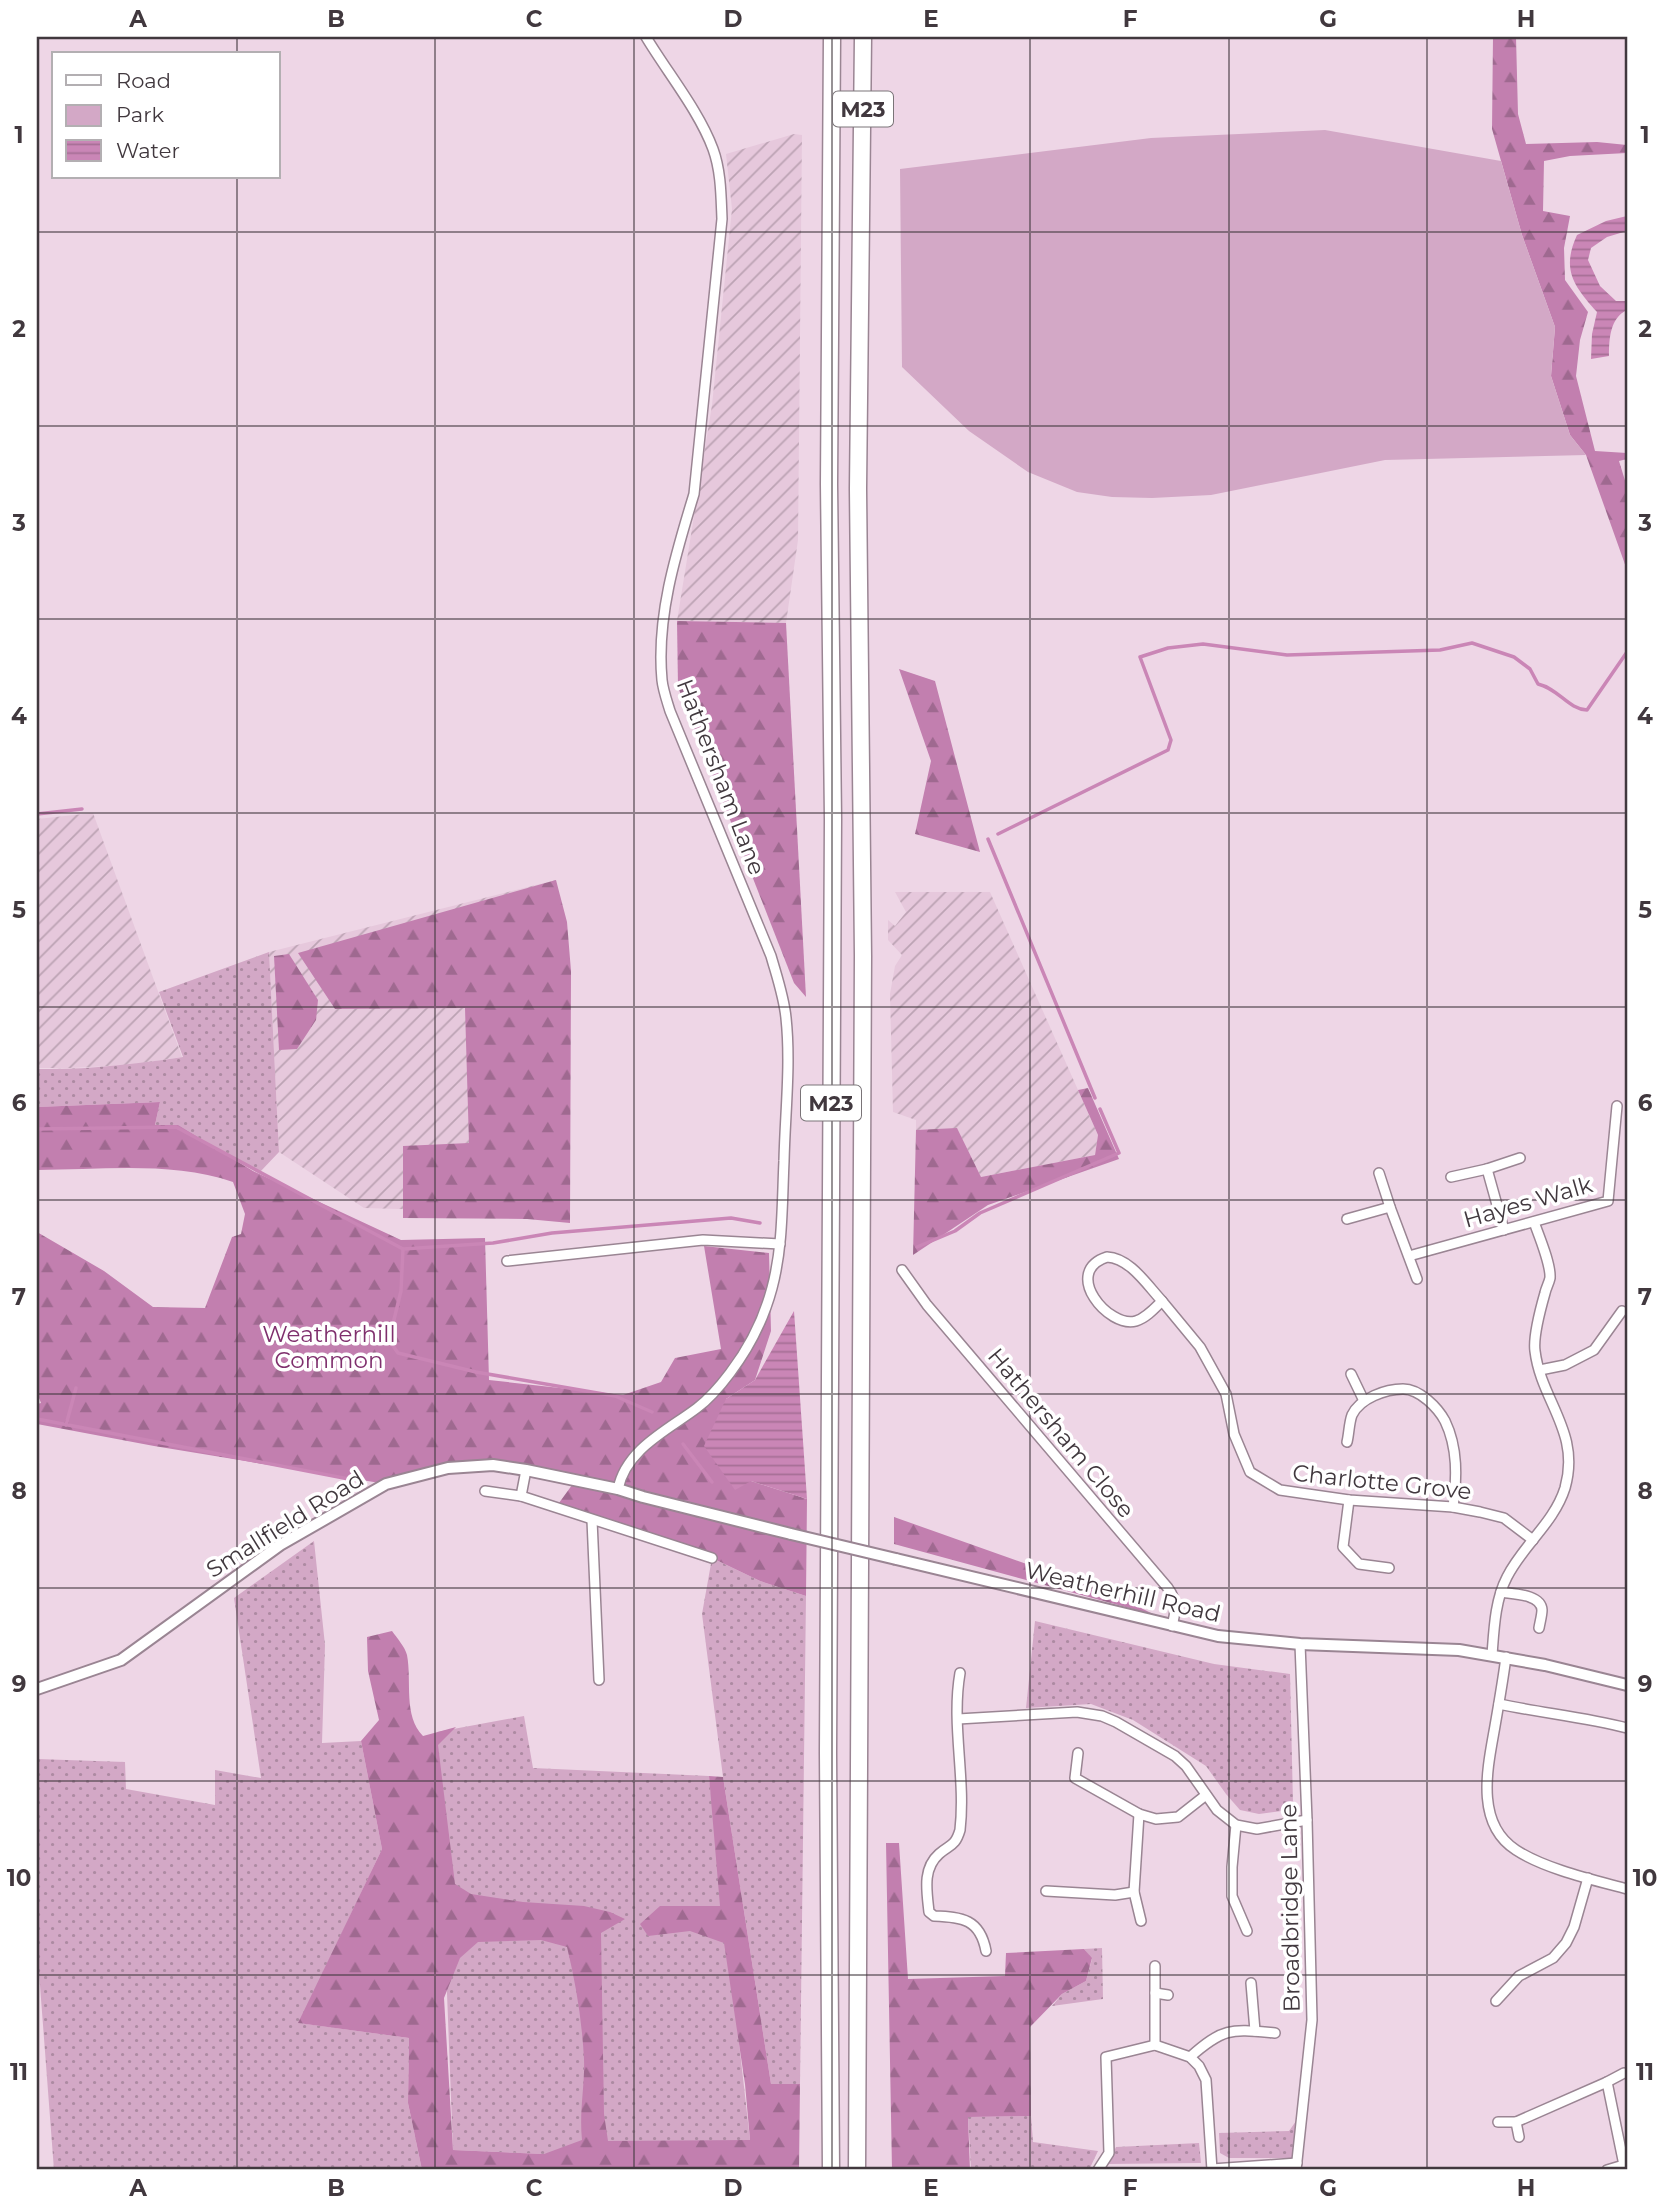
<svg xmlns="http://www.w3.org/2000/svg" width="1664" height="2207" viewBox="0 0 1664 2207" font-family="Montserrat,sans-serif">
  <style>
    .industrial { fill: url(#industrial-furrows) }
    .green { fill: url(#green-dots) }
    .forest { fill: url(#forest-firs); fill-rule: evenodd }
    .pitch { fill: #d3a8c6 }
    .water { fill: url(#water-rules) }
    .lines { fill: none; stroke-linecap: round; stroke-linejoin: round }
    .stream { stroke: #ca86b6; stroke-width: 3.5 }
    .minor-casing { stroke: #9a8593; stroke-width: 12 }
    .tertiary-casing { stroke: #9a8593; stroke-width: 14 }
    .motorway-casing { stroke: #9a8593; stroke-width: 19 }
    .minor { stroke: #fff; stroke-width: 9 }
    .tertiary { stroke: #fff; stroke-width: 10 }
    .motorway { stroke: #fff; stroke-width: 16 }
    .tertiary-bridge-casing { stroke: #9a8593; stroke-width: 14; stroke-linecap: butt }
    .tertiary-bridge { stroke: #fff; stroke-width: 10 }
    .grid { fill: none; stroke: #41383e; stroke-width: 2; stroke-opacity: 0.55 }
    .labels { text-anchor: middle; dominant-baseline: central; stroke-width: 7; stroke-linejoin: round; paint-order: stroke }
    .shield { fill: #fff; stroke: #7a7478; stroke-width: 2 }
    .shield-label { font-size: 21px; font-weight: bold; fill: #41383e }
    .street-label { font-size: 23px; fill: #41383e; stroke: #fff }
    .park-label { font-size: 23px; fill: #7f2f6d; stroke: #fff }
    .neatline { fill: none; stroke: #41383e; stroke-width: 2.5 }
    .grid-label { font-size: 23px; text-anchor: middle; font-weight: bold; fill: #41383e }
  </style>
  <defs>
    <pattern id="industrial-furrows" width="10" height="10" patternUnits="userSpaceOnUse" patternTransform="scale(1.75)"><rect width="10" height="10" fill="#e6c8dc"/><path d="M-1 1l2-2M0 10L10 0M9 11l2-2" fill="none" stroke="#bca3b4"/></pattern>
    <pattern id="green-dots" width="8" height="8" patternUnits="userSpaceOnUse" patternTransform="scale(1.75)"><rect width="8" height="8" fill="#d3a8c6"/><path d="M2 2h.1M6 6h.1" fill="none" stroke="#ad8aa2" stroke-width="1.8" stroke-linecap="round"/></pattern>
    <pattern id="forest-firs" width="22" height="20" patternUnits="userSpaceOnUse" patternTransform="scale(1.75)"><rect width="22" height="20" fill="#c27faf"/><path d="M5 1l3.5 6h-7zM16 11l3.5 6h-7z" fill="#9f6990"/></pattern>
    <pattern id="water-rules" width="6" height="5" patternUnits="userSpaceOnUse" patternTransform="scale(1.75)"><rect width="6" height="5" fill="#ca86b6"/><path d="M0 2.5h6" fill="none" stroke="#a66f95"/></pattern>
  </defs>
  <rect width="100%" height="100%" fill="#eed6e6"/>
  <g class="industrial">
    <polygon points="794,134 802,135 798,540 786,623 677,621 712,405 732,209 726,154"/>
    <polygon points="93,813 182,1057 129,1065 71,1068 37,1068 37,819"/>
    <polygon points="556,880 570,1214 364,1208 279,1152 269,952"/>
    <polygon points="895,892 990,892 1098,1135 1095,1155 981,1177 957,1129 916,1130 916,1120 893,1112 890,994 895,966 902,955 888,940 888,920 895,926 906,912"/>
  </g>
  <g class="green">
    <path d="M269,952L279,1152L260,1172L176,1127L155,1125L160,1102L37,1107V1069C86,1070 134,1064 183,1057L159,992Z"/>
    <polygon points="314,1541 325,1645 322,1743 361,1741 382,1849 299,2023 409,2038 408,2103 422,2170 54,2170 37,1946 37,1759 125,1762 126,1789 215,1805 215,1770 261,1778 234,1598"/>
    <polygon points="712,1558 760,1581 806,1596 800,2084 771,2084 723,1777 702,1614"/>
    <polygon points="1035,1621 1214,1664 1290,1674 1293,1803 1290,1810 1259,1814 1240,1810 1226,1794 1206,1766 1133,1720 1091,1704 1026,1708"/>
    <polygon points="524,1716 533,1768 709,1776 750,2140 544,2154 453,2150 437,1732"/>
    <polygon points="1102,1948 1103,1999 1052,2006 1062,1994 1086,1981 1092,1959 1084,1949"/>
    <polygon points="1301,2114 1293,2158 1229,2158 1220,2153 1219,2133 1289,2131"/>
    <polygon points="1031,2116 1033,2142 1098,2151 1089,2170 971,2170 968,2117"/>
    <polygon points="1199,2143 1201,2163 1107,2164 1116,2147"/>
  </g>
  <g class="forest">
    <polygon points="1493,37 1516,37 1518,114 1526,144 1597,142 1627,145 1627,153 1570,156 1544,161 1543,211 1570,216 1564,248 1565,280 1588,312 1580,340 1576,376 1595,451 1627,453 1627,459 1619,461 1627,487 1627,570 1586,455 1570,435 1551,376 1555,327 1522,235 1492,129"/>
    <polygon points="677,621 786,623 806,997 794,983 678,687"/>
    <polygon points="899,669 935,681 980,852 915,834 931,761"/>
    <polygon points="556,880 567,922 571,971 570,1223 527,1219 403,1218 403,1146 469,1143 465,1008 335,1009 298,953"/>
    <polygon points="289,954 318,1000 316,1020 297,1049 279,1050 274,956"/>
    <polygon points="1088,1088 1119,1159 988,1205 913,1255 916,1130 957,1128 981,1177 1095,1155 1098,1135 1078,1090"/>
    <path d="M160,1102L155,1125H178L253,1171L401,1240L485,1238L489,1380L623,1395L661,1382L675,1358L721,1349L704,1246L769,1253L771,1331L755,1380L726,1399L751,1481L807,1499L806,1596L760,1581L712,1558L556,1507L575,1481L493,1465L386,1484L154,1446L37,1424V1404L41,1403L37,1393V1232L104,1271L153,1307L205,1308L232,1237L241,1234L245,1214L233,1182C171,1161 102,1170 37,1170V1107Z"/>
    <polygon points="894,1517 1117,1596 1155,1615 894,1544"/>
    <path d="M392,1631C397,1638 405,1647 407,1655C412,1681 403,1716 423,1736L456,1727L438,1745L455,1884L471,1894L523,1902L584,1906L610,1912L625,1919L601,1933L604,2114L608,2141L750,2140L745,2084L724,1943L690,1931L648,1936L640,1924L660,1906H720L709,1776L723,1777L771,2084H800L799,2170H422L408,2103L409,2038L298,2023L382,1849L361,1741L379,1720L368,1671L367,1637ZM541,1940L567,1947C576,1984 582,2021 584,2059C585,2086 579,2111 582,2140L544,2154L453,2150L444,1998L460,1958L478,1942Z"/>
    <polygon points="886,1843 899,1843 908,1979 1005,1976 1006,1953 1084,1949 1092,1958 1086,1981 1062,1994 1030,2027 1031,2116 968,2117 970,2170 892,2170"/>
  </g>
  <polygon class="pitch" points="1325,130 1501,161 1522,235 1555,327 1551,376 1570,435 1586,455 1385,460 1211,495 1152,498 1112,497 1077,492 1028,472 969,431 902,367 900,169 1151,138"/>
  <g class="water">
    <path d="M1627,216V231L1607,237L1591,248L1588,260L1600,286L1616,301H1627V310C1610,318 1609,339 1609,356L1591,359L1592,334L1597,312C1574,286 1561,270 1577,235L1606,221Z"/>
    <polygon points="794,1311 807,1499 751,1481 735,1490 704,1446 726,1399 755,1380"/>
  </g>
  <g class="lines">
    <g class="stream">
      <polyline points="37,814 82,809"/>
      <path d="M998,834L1168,750L1171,740L1140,657L1168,648L1203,644L1287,655L1440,650L1472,643L1514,657L1530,669L1538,684C1559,689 1568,709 1587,710L1627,652"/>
      <polyline points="988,839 1095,1098"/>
      <polyline points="37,1129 176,1127 403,1249 493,1243 552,1233 731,1218 760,1223"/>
      <polyline points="917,1247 955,1231 980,1213 1119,1153 1100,1109"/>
      <polyline points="403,1249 401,1291 389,1340 398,1353 476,1372 615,1396 652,1412"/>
      <polyline points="37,1419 354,1480"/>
      <polyline points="66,1425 76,1388"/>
      <polyline points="683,1444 712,1482"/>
    </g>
    <g class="minor-casing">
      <g id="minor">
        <polyline points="1379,1173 1390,1207 1417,1279"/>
        <polyline points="1451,1177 1487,1169"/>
        <polyline points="1347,1219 1390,1207"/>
        <polyline points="1504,1230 1487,1169 1520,1158"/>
        <polyline points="1409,1256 1608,1201 1617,1106"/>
        <path d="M1107,1257C1130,1258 1147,1285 1162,1301C1155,1308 1146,1318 1136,1321C1109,1329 1061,1272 1107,1257Z"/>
        <polyline points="507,1261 703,1240 780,1244"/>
        <path d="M902,1270L927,1305L1168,1588C1177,1600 1176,1611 1172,1626"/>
        <polyline points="1162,1301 1200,1347 1226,1394 1234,1434 1250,1472 1280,1490 1349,1500 1453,1507 1480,1512 1504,1518 1533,1540"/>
        <polyline points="1540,1370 1565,1365 1594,1350 1622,1311"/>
        <polyline points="1351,1374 1364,1401"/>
        <path d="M1347,1442C1349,1434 1349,1423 1352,1415C1360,1398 1386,1389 1403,1389C1420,1389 1438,1408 1445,1421C1458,1448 1457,1478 1453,1507"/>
        <path d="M618,1489C626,1449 668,1430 697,1408C709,1399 721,1385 730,1373C749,1348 764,1318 772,1288C783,1247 782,1204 784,1161C785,1114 791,1065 786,1018C784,997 777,977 771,956L670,711C667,701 663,690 662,680C656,617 676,553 694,494L722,219C721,195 721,171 713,149C699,111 667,72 646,37"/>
        <polyline points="485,1491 521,1496 712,1558"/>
        <polyline points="521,1496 526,1470"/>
        <polyline points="1349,1500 1343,1547 1359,1564 1389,1568"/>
        <polyline points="592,1520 599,1680"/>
        <path d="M1501,1592C1513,1594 1541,1594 1542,1610C1542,1615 1540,1622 1539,1628"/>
        <path d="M1492,1655C1494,1629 1495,1600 1507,1577C1523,1545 1554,1523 1565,1488C1581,1432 1541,1401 1535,1351C1533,1337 1541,1307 1545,1293C1546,1288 1549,1283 1550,1278C1551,1264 1539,1236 1534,1222"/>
        <path d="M1506,1657C1503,1680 1499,1703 1495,1726C1488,1766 1474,1823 1516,1850C1545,1869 1594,1880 1627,1889"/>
        <path d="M960,1673C951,1725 966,1778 960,1830C955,1847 950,1844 939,1854C922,1869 927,1892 929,1912L934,1916C962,1917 980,1919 986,1951"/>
        <path d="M1499,1704C1541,1713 1585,1717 1627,1728"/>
        <polyline points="958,1719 1077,1712 1102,1716 1116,1722 1175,1756 1186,1766 1217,1810 1236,1825 1257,1829 1307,1820"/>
        <polyline points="1078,1753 1075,1778 1139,1814 1156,1819 1178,1817 1206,1795"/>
        <polyline points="1139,1814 1134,1892 1141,1921"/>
        <polyline points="1236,1825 1232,1867 1232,1896 1247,1931"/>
        <polyline points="1046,1891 1115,1895 1134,1892"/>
        <polyline points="1251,1983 1255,2031"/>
        <polyline points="1155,1993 1168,1995"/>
        <polyline points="1496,2001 1519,1976 1553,1958 1566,1943 1574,1927 1588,1878"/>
        <polyline points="1155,2045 1155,1966"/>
        <path d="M1190,2057C1224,2027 1231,2029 1275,2033"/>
        <polyline points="1607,2082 1624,2073"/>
        <polyline points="1498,2122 1516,2122"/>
        <polyline points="1519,2137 1516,2122 1607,2082 1624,2165"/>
        <polyline points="1212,2169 1297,2163"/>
        <polyline points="1098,2170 1109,2153 1106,2057 1155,2045 1190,2057 1199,2066 1206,2080 1212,2170"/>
        <polyline points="1296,2170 1312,2020 1307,1820 1300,1644"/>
        <polyline points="1607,2170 1627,2164"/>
      </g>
    </g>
    <g class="tertiary-casing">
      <g id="tertiary">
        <polyline points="896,1559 1218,1636 1300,1644 1459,1650 1545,1665 1627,1685"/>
        <polyline points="37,1689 121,1660 280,1545 386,1484 448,1468 493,1465 526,1470 618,1489 643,1497 791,1534"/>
      </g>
    </g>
    <g class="motorway-casing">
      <g id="motorway">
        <polyline points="831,2170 828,1753 833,819 829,484 832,37"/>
        <polyline points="857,2170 863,956 858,489 863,37"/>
      </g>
    </g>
    <use href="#minor" class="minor"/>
    <use href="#tertiary" class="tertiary"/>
    <use href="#motorway" class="motorway"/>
    <g class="tertiary-bridge-casing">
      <polyline id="tertiary-bridge" points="791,1534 896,1559"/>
    </g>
    <use href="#tertiary-bridge" class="tertiary-bridge"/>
  </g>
  <path class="grid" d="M237,37V54M435,37V2170M634,37V2170M832,37V2170M1030,37V2170M1229,37V2170M1427,37V2170M237,177V2170M37,232H1627M37,426H1627M37,619H1627M37,813H1627M37,1007H1627M37,1200H1627M37,1394H1627M37,1588H1627M37,1781H1627M37,1975H1627"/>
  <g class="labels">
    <g class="shield">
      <rect x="833" y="91.5" width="60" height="35" rx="5"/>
      <rect x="801" y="1085.5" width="60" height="35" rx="5"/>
    </g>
    <g class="shield-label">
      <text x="863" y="109">M23</text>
      <text x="831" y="1103">M23</text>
    </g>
    <g class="street-label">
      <text transform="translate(721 777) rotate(69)">Hathersham Lane</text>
      <text transform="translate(1528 1202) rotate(-16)">Hayes Walk</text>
      <text transform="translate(1061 1433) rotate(50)">Hathersham Close</text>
      <text transform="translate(1382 1482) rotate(6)">Charlotte Grove</text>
      <text transform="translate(285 1524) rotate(-32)">Smallfield Road</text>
      <text transform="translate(1123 1592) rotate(13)">Weatherhill Road</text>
      <text transform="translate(1290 1908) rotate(-91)">Broadbridge Lane</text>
    </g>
    <g class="park-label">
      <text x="329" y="1334">Weatherhill<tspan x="329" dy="26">Common</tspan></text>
    </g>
  </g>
  <rect width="1664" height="2207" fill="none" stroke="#ffffff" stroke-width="77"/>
  <rect x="52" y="52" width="228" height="126" fill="#ffffff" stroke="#b3afb2" stroke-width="2"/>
  <rect x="66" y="75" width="35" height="10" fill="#ffffff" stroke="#b3afb2" stroke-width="2"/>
  <text x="116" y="88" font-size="21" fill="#41383e">Road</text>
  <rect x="66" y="105" width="35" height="21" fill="#d3a8c6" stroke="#b3afb2" stroke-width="2"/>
  <text x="116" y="122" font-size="21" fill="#41383e">Park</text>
  <rect x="66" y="140" width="35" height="21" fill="url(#water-rules)" stroke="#b3afb2" stroke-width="2"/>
  <text x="116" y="158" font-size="21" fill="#41383e">Water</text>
  <rect x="38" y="38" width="1588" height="2130" class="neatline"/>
  <g class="grid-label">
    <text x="138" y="27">A</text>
    <text x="336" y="27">B</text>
    <text x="534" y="27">C</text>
    <text x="733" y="27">D</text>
    <text x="931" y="27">E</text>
    <text x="1130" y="27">F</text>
    <text x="1328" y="27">G</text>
    <text x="1526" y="27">H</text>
    <text x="19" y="143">1</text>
    <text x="1645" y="143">1</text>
    <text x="19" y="337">2</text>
    <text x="1645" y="337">2</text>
    <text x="19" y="531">3</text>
    <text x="1645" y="531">3</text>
    <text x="19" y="724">4</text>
    <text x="1645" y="724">4</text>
    <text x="19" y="918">5</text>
    <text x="1645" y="918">5</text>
    <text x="19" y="1111">6</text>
    <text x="1645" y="1111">6</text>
    <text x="19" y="1305">7</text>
    <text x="1645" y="1305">7</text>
    <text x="19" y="1499">8</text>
    <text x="1645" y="1499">8</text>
    <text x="19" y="1692">9</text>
    <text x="1645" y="1692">9</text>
    <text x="19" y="1886">10</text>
    <text x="1645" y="1886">10</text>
    <text x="19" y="2080">11</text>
    <text x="1645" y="2080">11</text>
    <text x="138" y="2196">A</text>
    <text x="336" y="2196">B</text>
    <text x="534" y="2196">C</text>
    <text x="733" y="2196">D</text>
    <text x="931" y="2196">E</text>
    <text x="1130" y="2196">F</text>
    <text x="1328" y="2196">G</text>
    <text x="1526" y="2196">H</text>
  </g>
</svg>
